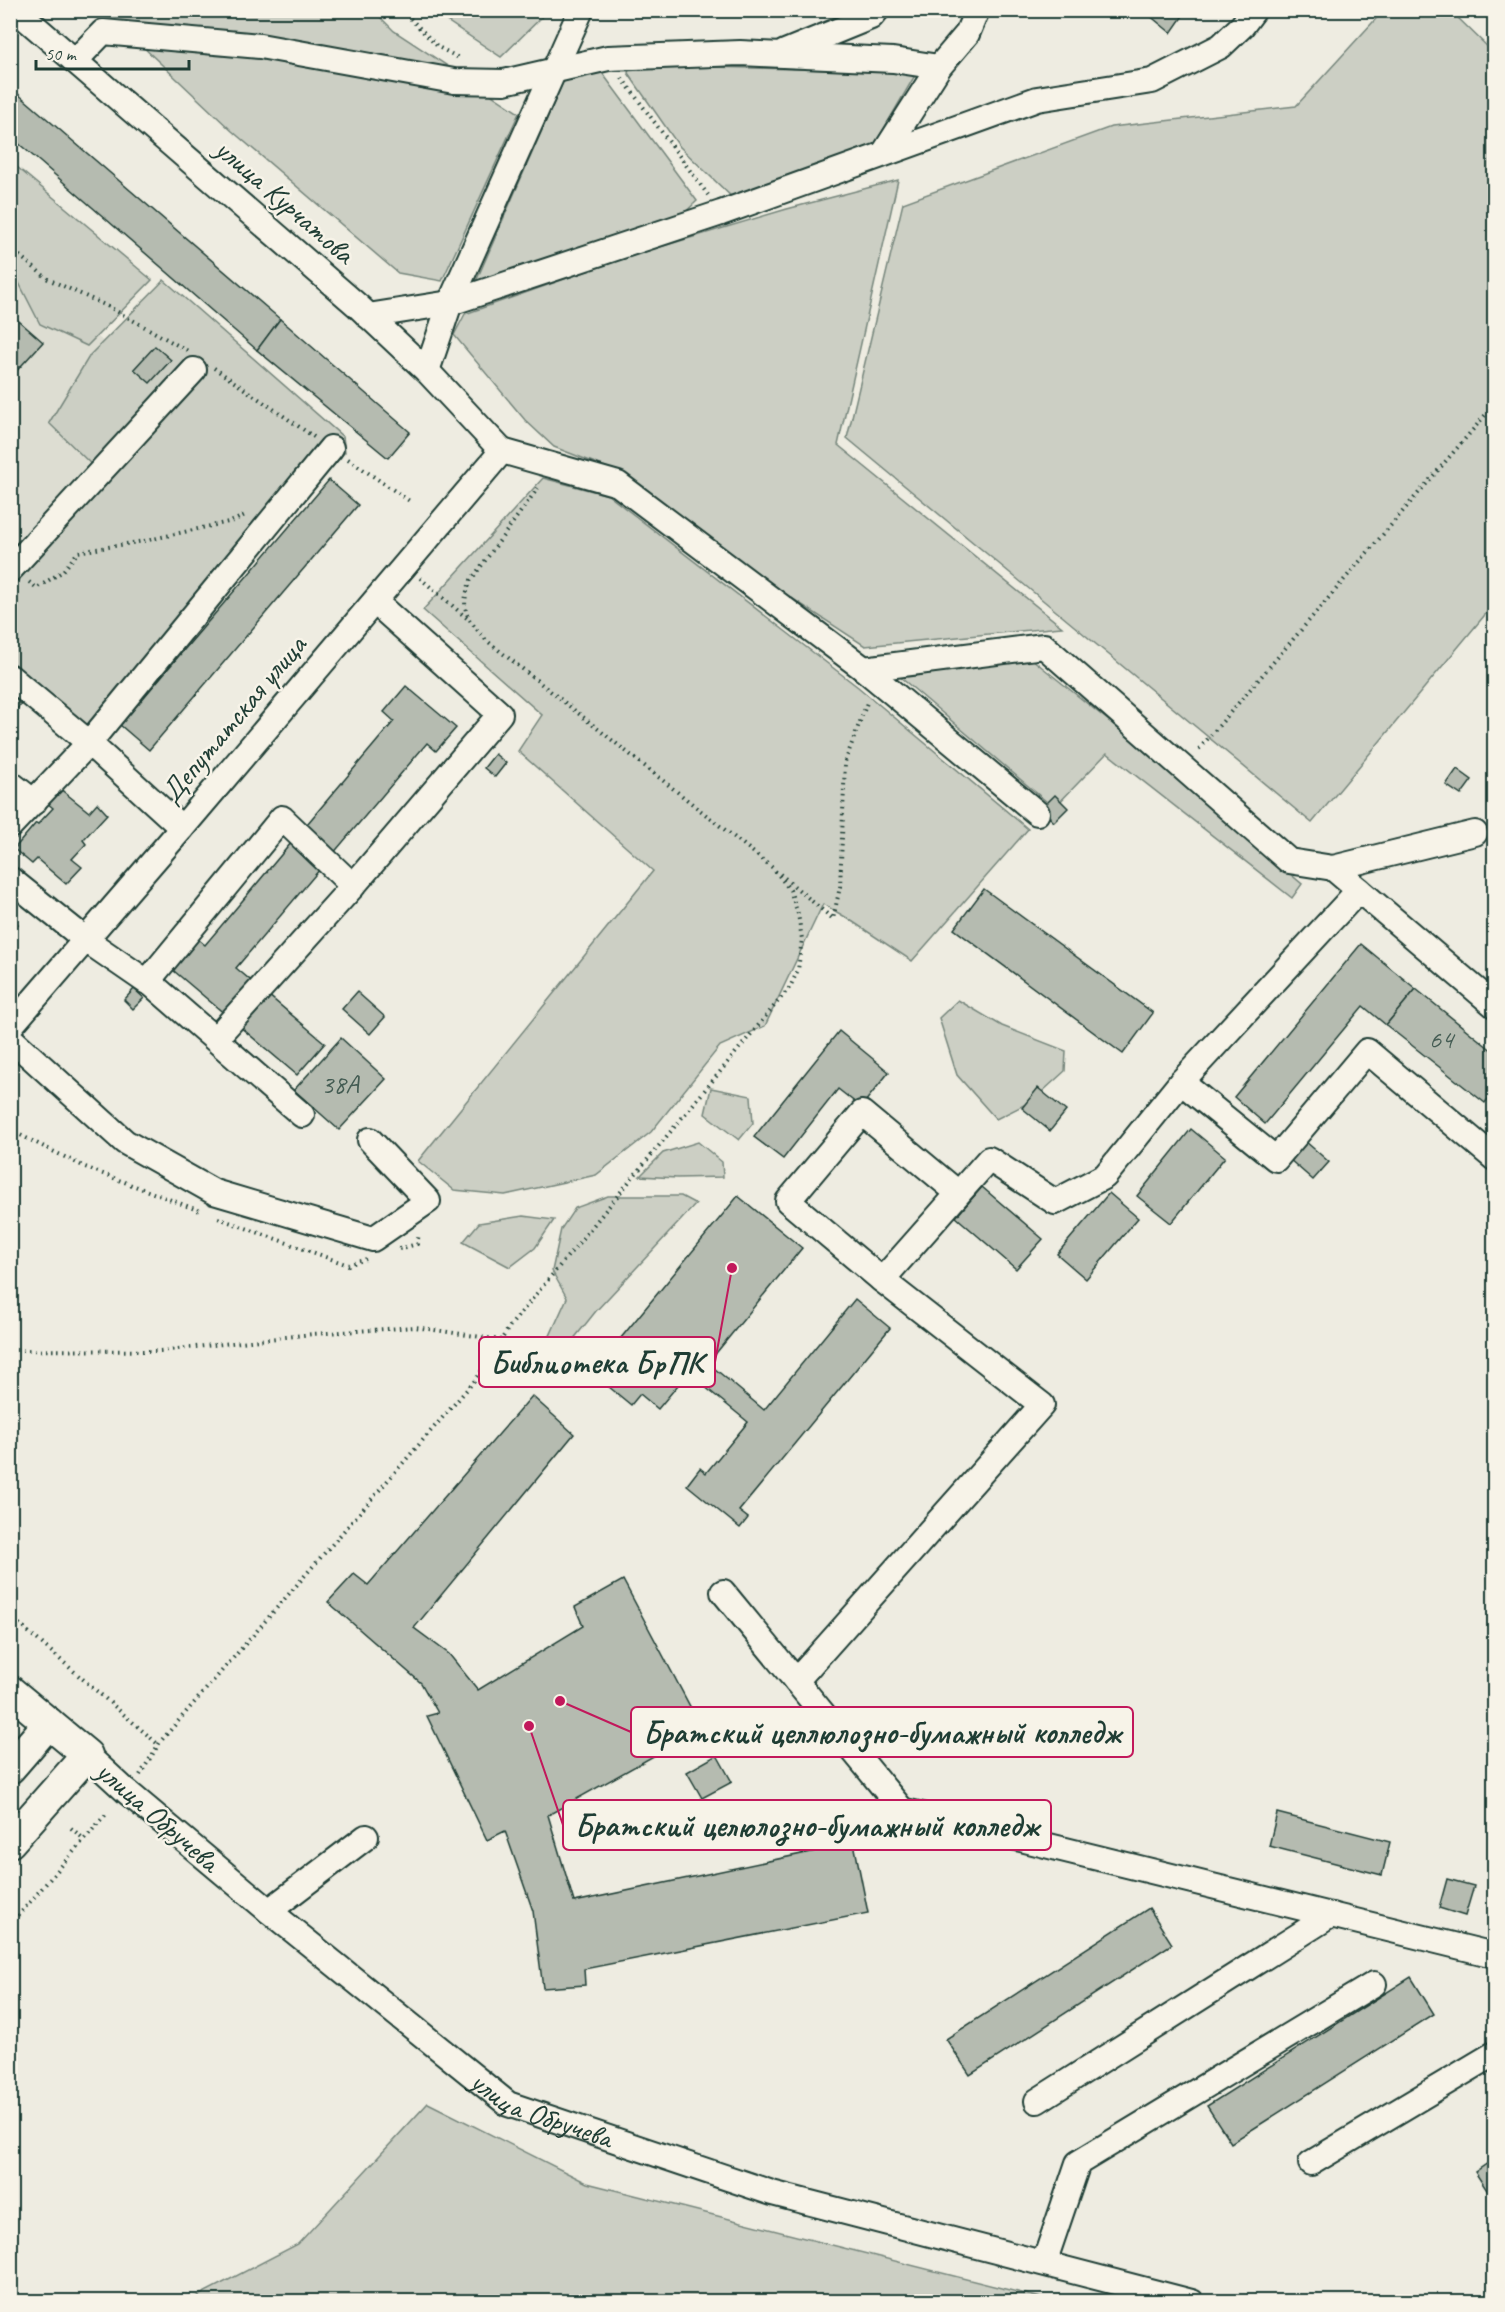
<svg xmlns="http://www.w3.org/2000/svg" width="1505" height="2312" viewBox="0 0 1505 2312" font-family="Caveat,sans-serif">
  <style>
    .built { fill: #ddddd2 }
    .green { fill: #cccfc4; stroke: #76867c; stroke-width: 1.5 }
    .building { fill: #b5bbb0; stroke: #1f3d34; stroke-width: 1.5 }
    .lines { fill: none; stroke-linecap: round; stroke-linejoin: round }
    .minor-casing { stroke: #1f3d34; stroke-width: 28 }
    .major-casing { stroke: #1f3d34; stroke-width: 34 }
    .path { stroke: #1f3d34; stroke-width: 4; stroke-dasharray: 1.5 4.5; stroke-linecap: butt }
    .minor { stroke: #f7f3e8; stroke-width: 24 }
    .major { stroke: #f7f3e8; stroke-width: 30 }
    .labels { text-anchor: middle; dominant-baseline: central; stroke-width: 5; stroke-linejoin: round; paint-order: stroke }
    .number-label { font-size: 27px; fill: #445c53 }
    .street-label { font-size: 30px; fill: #1f3d34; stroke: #f7f3e8 }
    .leader { fill: none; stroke: #c2185b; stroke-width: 2 }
    .callout-dot { fill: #c2185b; stroke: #f7f3e8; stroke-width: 2 }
    .callout { fill: #f7f3e8; stroke: #c2185b; stroke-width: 2 }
    .callout-label { font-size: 32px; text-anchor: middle; font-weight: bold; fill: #1f3d34 }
  </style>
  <rect width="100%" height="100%" fill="#eeece1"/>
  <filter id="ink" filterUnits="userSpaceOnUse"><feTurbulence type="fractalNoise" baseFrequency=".0167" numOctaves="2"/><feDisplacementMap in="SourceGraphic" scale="12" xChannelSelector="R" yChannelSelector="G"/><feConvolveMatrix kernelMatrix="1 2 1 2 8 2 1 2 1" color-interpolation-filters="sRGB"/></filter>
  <g filter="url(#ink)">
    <polygon class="built" points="10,261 155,386 12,552 10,550"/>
    <g class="green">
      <polygon points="1384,10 1451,11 1494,53 1494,604 1312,823 847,438 903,203 1111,127 1296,106"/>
      <polygon points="105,11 374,11 394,31 519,113 442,281 398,273 232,131"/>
      <polygon points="432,11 548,11 501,57"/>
      <polygon points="630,65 917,72 875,144 735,200 679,146 628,73"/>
      <polygon points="600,70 697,201 676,221 474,286 563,82"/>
      <polygon points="11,162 152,280 87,346 40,324 18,281 11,276"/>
      <polygon points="898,180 838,445 1062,627 865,646 787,595 621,473 554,447 525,420 454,335 465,314 630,256 787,209"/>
      <polygon points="164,280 343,437 345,452 89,743 11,675 10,539 25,551 97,470 49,423 90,355"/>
      <polygon points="543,478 608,495 858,687 1028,829 912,961 847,918 823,904 765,1026 720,1046 651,1132 596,1175 505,1195 454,1190 418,1161 653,871 518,751 542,715 423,610"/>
      <polygon points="1027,655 1120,730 1302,884 1292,898 1107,753 1054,808 900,677"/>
      <polygon points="958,1000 1002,1026 1066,1051 1065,1071 1032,1101 996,1119 957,1075 939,1018"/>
      <polygon points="711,1088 751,1096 753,1123 739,1140 705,1114"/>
      <polygon points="698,1142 722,1162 723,1177 677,1178 640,1176 663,1153"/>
      <polygon points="608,1196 681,1196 696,1204 596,1311 561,1355 549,1338 567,1298 552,1271 561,1229 575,1208"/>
      <polygon points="523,1216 554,1220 535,1248 510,1267 463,1242 479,1223"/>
      <polygon points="428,2103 587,2183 1053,2301 188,2301 298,2244"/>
    </g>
    <g class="building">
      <polygon points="1143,10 1187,10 1171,33"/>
      <polygon points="10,87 280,319 257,350 10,136"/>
      <polygon points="12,315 43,342 10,378 10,317"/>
      <polygon points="280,319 410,432 388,458 257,350"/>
      <polygon points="155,346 171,360 150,383 134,369"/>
      <polygon points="329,480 358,505 149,750 120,725"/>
      <polygon points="10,681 28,695 10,718"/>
      <polygon points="406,686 456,728 436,751 427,743 236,968 325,1043 297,1075 168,966 193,935 205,945 394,721 384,712"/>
      <polygon points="495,754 506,763 495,777 484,768"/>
      <polygon points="1457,769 1472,780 1461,795 1446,785"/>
      <polygon points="59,788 89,812 97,803 107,814 83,840 86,844 72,859 82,867 66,884 37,859 32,864 14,849 36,823 38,824 53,808 46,802"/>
      <polygon points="1055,795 1068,808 1054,822 1041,809"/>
      <polygon points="984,889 1153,1013 1123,1054 954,929"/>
      <polygon points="10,918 18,924 10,933"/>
      <polygon points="1361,944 1416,989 1386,1025 1363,1006 1265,1124 1234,1097"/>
      <polygon points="134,989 144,998 133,1009 124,1000"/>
      <polygon points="1416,989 1494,1052 1494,1091 1485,1103 1386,1025"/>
      <polygon points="357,992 385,1017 370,1034 342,1009"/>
      <polygon points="839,1031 889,1072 861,1107 838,1089 783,1159 754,1137"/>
      <polygon points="341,1038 386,1079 339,1130 294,1090"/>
      <polygon points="1038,1088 1066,1111 1050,1131 1022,1108"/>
      <polygon points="1191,1129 1225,1157 1171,1223 1137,1196"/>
      <polygon points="1305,1141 1329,1162 1313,1180 1289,1159"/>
      <polygon points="982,1187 1043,1239 1016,1269 956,1217"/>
      <polygon points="1109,1193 1138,1218 1086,1279 1057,1254"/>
      <polygon points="738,1196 802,1248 708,1363 764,1410 855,1299 890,1328 739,1511 748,1518 740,1528 687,1485 700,1468 706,1473 748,1422 688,1373 658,1409 640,1394 631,1405 592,1373"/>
      <polygon points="532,1396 574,1434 414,1628 449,1654 478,1690 583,1626 575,1607 623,1580 702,1729 548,1815 574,1902 854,1843 868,1913 584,1969 585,1985 543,1988 533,1911 505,1831 487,1840 427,1716 438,1713 421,1683 328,1602 354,1574 368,1585"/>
      <polygon points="717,1755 732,1782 702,1798 687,1772"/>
      <polygon points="1277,1813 1390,1842 1382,1875 1269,1846"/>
      <polygon points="1447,1879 1474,1886 1465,1916 1439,1908"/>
      <polygon points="1149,1908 1172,1944 970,2075 946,2039"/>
      <polygon points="1411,1977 1434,2014 1231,2143 1207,2106"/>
      <polygon points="1494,2159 1494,2201 1475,2172"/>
    </g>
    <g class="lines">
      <g class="minor-casing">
        <g id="minor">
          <polyline points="16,10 358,306 427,371 502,451"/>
          <polyline points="785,52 871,17 877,10"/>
          <polyline points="75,61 103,32 260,46 454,81 504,82 608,58 740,53 893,60 939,67 967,34 977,10"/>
          <polyline points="884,153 939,67"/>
          <polyline points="368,316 450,303 721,213 1037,99 1152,81 1221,46 1242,26 1254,10"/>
          <polyline points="427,371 450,303 581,10"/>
          <polyline points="502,451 618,484 864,669 1037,813"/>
          <polyline points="10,570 194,370"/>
          <polyline points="864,669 1044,646 1289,861 1333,868 1494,1005"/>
          <polyline points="10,677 89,743 331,448"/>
          <polyline points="10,783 34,802"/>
          <polyline points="10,826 89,743 182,828"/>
          <polyline points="1333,868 1475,833"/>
          <polyline points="10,879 86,940 147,982 282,818 353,886 500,714 375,602"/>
          <polyline points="1359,890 1181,1082 1276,1159 1367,1051 1494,1158"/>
          <polyline points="148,981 302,1115"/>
          <polyline points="10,1027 182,828 502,451"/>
          <polyline points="10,1038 125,1142 214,1192 373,1239 428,1201 370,1140"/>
          <polyline points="216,1038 353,886"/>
          <polyline points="882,1280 788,1201 862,1113 958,1193"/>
          <polyline points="723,1592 902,1810 1494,1955"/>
          <polyline points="796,1681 1042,1405 882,1280 989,1159 1055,1202 1105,1176 1181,1082"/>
          <path id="s1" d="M87,1755L126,1791L269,1911L508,2104L772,2193L1192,2302"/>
          <polyline points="269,1911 366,1837"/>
          <polyline points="1037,2101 1331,1915"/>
          <polyline points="1311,2163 1494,2054"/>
          <polyline points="1044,2263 1078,2163 1374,1984"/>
        </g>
      </g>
      <g class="major-casing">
        <g id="major">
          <polyline points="10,1691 87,1755 10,1842"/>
          <polyline points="10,1768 49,1723"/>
        </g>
      </g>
      <g class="path">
        <polyline points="402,10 438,47 461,59"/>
        <polyline points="622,78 708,195"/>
        <polyline points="10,248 48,279 109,307 188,351"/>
        <polyline points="214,368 314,437"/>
        <polyline points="348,459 411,502"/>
        <polyline points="420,578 469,620"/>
        <polyline points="29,582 37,588 63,571 78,552 144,541 233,521 245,515"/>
        <polyline points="1199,749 1494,405"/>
        <polyline points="780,874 833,919 840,887 845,762 868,700"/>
        <polyline points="10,1130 85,1167 200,1211"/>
        <polyline points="218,1218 348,1265 366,1259"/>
        <polyline points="399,1249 417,1244 419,1234"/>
        <polyline points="10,1350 160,1351 313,1334 415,1327 501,1340"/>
        <polyline points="10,1616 159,1745"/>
        <path d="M140,1775L160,1742L477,1378L510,1326L790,987L798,970L802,939L798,914L790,890L773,868L486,640C466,617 459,610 471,580L538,488"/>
        <polyline points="71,1828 84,1839"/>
        <polyline points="10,1925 108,1812"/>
      </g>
      <use href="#minor" class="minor"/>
      <use href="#major" class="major"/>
    </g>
  </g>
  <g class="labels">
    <g class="number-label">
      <text x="1441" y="1039">64</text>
      <text x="340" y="1084">38А</text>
    </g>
    <g class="street-label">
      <text transform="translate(285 201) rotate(41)">улица Курчатова</text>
      <text transform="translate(233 719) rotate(-50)">Депутатская улица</text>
      <text transform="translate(158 1816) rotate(41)">улица Обручева</text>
      <text stroke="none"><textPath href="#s1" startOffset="580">улица Обручева</textPath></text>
    </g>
  </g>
  <path class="leader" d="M732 1268L715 1362M560 1701L631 1732M529 1726L563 1825"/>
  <g class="callout-dot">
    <circle cx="732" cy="1268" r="6"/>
    <circle cx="560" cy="1701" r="6"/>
    <circle cx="529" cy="1726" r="6"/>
  </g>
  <g class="callout">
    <rect x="479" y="1337" width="236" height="50" rx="6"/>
    <rect x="631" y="1707" width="502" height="50" rx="6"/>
    <rect x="563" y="1800" width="488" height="50" rx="6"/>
  </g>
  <g class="callout-label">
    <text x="597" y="1373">Библиотека БрПК</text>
    <text x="882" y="1743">Братский целлюлозно-бумажный колледж</text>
    <text x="807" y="1836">Братский целюлозно-бумажный колледж</text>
  </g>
  <rect width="1505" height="2312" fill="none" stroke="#f7f3e8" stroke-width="36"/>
  <rect x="18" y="18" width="1469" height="2276" fill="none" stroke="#1f3d34" stroke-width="2" filter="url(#ink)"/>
  <path d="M36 60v9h153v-9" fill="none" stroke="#1f3d34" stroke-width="3"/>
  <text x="45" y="60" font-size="18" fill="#1f3d34" stroke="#f7f3e8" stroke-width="4.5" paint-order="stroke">50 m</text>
</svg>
